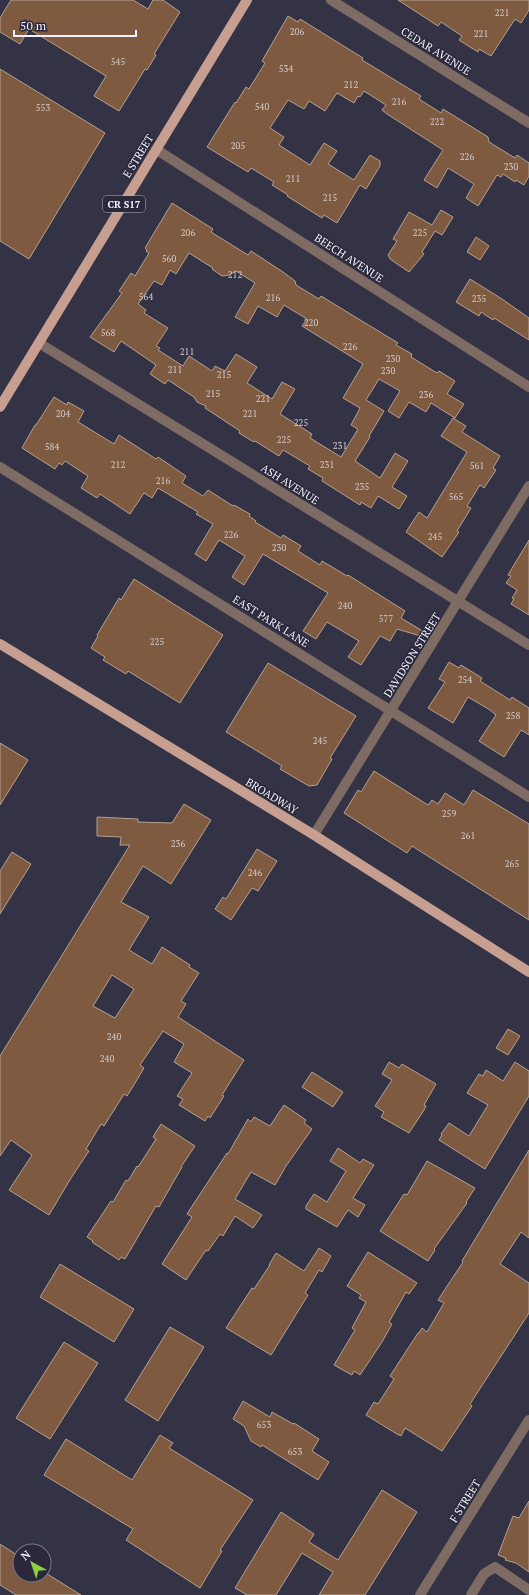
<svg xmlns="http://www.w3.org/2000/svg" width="529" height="1595" viewBox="0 0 529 1595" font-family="'PT Serif',serif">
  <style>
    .building { fill: #7e5a40; stroke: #b5a192; fill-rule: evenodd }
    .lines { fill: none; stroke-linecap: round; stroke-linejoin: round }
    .minor { stroke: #7e6b63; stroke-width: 10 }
    .tertiary { stroke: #7e6b63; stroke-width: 10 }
    .primary { stroke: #c79f90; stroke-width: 10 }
    .labels { text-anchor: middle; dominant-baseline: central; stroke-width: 3; stroke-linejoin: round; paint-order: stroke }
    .number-label { font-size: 9px; fill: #d5cbce }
    .shield { fill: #2a283a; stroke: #b6b5c2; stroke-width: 1 }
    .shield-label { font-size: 10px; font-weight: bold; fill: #f2f1fd }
    .street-label { font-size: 11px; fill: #f2f1fd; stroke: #2a283a }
  </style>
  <rect width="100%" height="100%" fill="#343245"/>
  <g class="building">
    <polygon points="11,0 133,0 148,9 153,0 163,0 180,12 154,54 156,55 147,70 145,69 119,111 94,96 106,76 29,29 20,44 0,32 0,18"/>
    <polygon points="398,0 529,0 529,10 521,23 515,19 491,56 479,49 478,52 459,40 462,36 441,22 438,26"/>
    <polygon points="288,16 298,22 300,19 363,58 362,60 421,96 419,99 441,113 443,109 488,137 489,142 515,158 517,155 529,163 529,176 524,185 516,180 515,182 503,174 501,177 497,175 478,206 466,198 474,184 448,168 437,188 424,180 443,150 387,114 382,110 386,105 364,91 360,97 358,96 354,103 337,93 325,111 309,101 304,109 288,100 270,128 284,137 279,145 310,165 324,143 337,151 328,164 354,180 370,155 380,161 380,166 366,189 360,185 337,223 324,215 322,218 287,196 288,195 272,185 274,182 251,168 248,172 207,147 235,102 236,103 246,87 249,89 265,63 262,61"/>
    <polygon points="0,69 105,133 29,259 0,241"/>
    <path d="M172,203L213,229L211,232L248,255L251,251L283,272L295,281L296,285L319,299L321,296L352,315L398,343L396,345L412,354L411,357L437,373L439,371L455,381L447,394L464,404L455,418L431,403L426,412L409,402L399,418L388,411L400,391L379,379L366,400L384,411L369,436L370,437L355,461L380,478L395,453L408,461L392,487L407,496L399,509L378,496L371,508L361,502L360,505L322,481L323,478L308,469L310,466L283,450L279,456L255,441L254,442L239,433L240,431L205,408L206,406L197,402L194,397L168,380L165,384L150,374L156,365L121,341L114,352L90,337L122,293L119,291L131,273L135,276L149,253L146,251L147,250L145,248ZM189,253L213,268L212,269L222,276L229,275L236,271L255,283L235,317L248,324L258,306L277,317L284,305L307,319L302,326L363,364L343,398L360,408L351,425L358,429L341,457L310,438L312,434L280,414L295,389L282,382L272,399L247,383L257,367L236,354L225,371L215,366L212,371L189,356L183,366L158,350L160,348L156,346L168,328L144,313L146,310L138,304L154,281L162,285L170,270L176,274Z"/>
    <polygon points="441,210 453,217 442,235 435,231 422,252 424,254 409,272 390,259 388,255 397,241 393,239 409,212 432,225"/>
    <polygon points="476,237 489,246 480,260 467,252"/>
    <polygon points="470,279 502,299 529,318 529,340 494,318 493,320 481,312 479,316 456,302"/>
    <polygon points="54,397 67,405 68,402 84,411 78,422 114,444 119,435 156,459 158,457 186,476 182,483 203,496 208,490 233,506 234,505 250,514 249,516 256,521 255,522 281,538 283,535 301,546 298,551 320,565 322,561 347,576 348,575 405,611 401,618 426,633 424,637 397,629 390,641 380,636 361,665 348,657 359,641 327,622 316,639 303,631 328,593 263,554 244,585 232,577 245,556 219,540 206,561 195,554 213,524 196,514 198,512 158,488 152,498 144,493 130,514 100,494 97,498 81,488 88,476 65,461 62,465 59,463 55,469 22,448 35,425 36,425"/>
    <polygon points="453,418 466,426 462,432 500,456 493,468 496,470 484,488 480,485 467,506 471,508 457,531 459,532 442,557 406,532 419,512 427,518 467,452 441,436"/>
    <polygon points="529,540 529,615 511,604 514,599 512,598 517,590 506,583 511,576 508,575"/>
    <polygon points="134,579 223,635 180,703 128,671 126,674 103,660 105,657 91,648 98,636 97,635 119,598 121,600"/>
    <polygon points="449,662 459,668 461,665 482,678 480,681 510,700 512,697 529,708 529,735 521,730 504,757 479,741 496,715 490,710 468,697 453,723 428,708 445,682 439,679"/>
    <polygon points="268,663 356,716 330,758 332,759 317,785 309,786 280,769 282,766 226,732"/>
    <polygon points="0,743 28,760 0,805"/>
    <polygon points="374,771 428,805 432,800 438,804 445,793 464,805 473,790 529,824 529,920 412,846 407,853 344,813 358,790 361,792"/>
    <path d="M184,804L211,820L171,884L143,866L121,902L149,917L129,950L152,964L162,947L190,965L189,967L199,973L181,1001L186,1004L178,1017L244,1060L222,1095L224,1096L210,1118L208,1116L205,1121L179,1105L183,1099L177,1096L192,1073L174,1062L184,1044L163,1031L140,1065L144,1068L135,1083L127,1096L124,1094L104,1126L101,1124L86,1149L89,1151L71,1178L49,1215L9,1190L32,1155L11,1140L0,1156V1056L130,845H120L121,837L97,836V817L138,819V822L172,823ZM112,975L134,989L115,1018L93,1006Z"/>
    <polygon points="257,849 277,861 258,891 252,888 231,920 215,909 223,897 226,899"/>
    <polygon points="12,852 31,864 0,914 0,871"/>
    <polygon points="508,1029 520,1036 508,1055 496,1048"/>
    <polygon points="389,1062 399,1068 402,1064 436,1084 424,1105 426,1106 424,1110 409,1133 381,1117 384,1112 375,1106 392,1080 382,1074"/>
    <polygon points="515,1062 529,1071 529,1096 485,1169 439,1140 442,1135 441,1134 449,1123 469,1136 488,1105 467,1093 479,1074 483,1076 486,1070 503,1081"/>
    <polygon points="312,1072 343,1092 333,1107 302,1087"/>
    <polygon points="284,1105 306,1120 304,1123 312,1129 286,1166 275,1185 251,1172 235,1199 262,1215 253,1228 235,1216 223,1236 220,1234 208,1251 206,1250 186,1280 162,1264 192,1217 187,1214 227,1153 228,1154 248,1119 251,1122 254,1117 270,1126"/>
    <polygon points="161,1124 195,1146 181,1167 182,1167 159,1207 156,1206 125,1259 121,1257 119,1260 92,1242 93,1241 87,1237 111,1201 113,1202 126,1180 128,1181 137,1166 138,1167 156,1139 153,1137"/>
    <polygon points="338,1148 360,1163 363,1159 374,1165 353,1198 365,1205 358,1217 348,1210 337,1227 306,1209 306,1206 314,1194 327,1202 346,1171 330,1161"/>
    <polygon points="529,1150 529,1238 521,1232 500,1264 529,1283 529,1313 470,1404 472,1406 442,1451 405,1428 401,1436 397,1434 366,1415 374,1402 378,1404 394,1379 390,1376 418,1333 419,1333 422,1328 427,1332 444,1303 438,1300 463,1262 462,1261"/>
    <polygon points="427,1161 475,1188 466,1202 467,1203 434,1249 435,1250 428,1261 380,1231 404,1194 407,1195"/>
    <polygon points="319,1248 331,1256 322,1272 319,1270 305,1293 308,1295 271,1355 226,1328 252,1288 254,1289 270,1265 269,1265 276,1253 304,1271"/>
    <polygon points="368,1252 417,1283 409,1294 406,1292 389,1322 392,1324 382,1342 360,1375 354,1371 352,1375 334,1365 355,1330 352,1328 366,1302 359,1298 361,1295 347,1286"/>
    <polygon points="60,1264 134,1309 114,1342 40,1297"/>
    <polygon points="170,1327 204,1347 158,1421 125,1400"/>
    <polygon points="64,1342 98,1363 50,1439 16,1418"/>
    <polygon points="243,1401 270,1417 272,1412 293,1424 294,1423 319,1439 312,1451 329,1462 318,1480 262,1445 261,1447 251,1441 244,1426 233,1419"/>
    <polygon points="160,1435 173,1443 169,1448 253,1500 220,1550 222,1551 200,1588 126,1540 133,1529 44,1475 66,1439 132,1480"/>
    <polygon points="382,1490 417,1512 365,1595 319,1595 333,1572 302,1553 276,1595 247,1595 235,1588 281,1512 314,1534 309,1542 338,1560"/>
    <polygon points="529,1501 529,1572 516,1563 505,1560 506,1558 498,1555 513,1516 519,1518"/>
    <polygon points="0,1544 20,1557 20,1575 44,1575 44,1572 81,1595 16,1595 0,1585"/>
  </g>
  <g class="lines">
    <g class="minor">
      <polyline points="331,0 529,123"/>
      <polyline points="157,150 529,387"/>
      <polyline points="39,343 529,645"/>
      <polyline points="0,467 529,797"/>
      <polyline points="314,835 529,486"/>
      <polyline points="471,1595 484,1574 495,1567 529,1590"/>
    </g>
    <polyline class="tertiary" points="420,1595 529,1420"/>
    <g class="primary">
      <polyline points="0,407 247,0"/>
      <polyline points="0,644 314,835 529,972"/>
    </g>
  </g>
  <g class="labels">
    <g class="number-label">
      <text x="502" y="13">221</text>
      <text x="297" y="32">206</text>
      <text x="481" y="34">221</text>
      <text x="118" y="62">545</text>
      <text x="286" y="69">534</text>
      <text x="351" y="85">212</text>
      <text x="399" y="102">216</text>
      <text x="262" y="107">540</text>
      <text x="43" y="108">553</text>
      <text x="437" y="122">222</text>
      <text x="238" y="146">205</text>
      <text x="467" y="157">226</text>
      <text x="511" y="167">230</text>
      <text x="293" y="179">211</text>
      <text x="330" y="198">215</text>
      <text x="188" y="233">206</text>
      <text x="420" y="233">225</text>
      <text x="169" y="259">560</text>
      <text x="235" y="275">212</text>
      <text x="146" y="297">564</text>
      <text x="273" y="298">216</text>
      <text x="479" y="299">235</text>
      <text x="311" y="323">220</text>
      <text x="108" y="333">568</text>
      <text x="350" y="347">226</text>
      <text x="187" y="352">211</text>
      <text x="393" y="359">230</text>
      <text x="175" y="370">211</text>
      <text x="388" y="371">230</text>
      <text x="224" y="375">215</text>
      <text x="213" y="394">215</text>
      <text x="426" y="395">236</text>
      <text x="263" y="399">221</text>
      <text x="63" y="414">204</text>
      <text x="250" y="414">221</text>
      <text x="301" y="423">225</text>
      <text x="284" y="440">225</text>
      <text x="340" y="446">231</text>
      <text x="52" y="447">584</text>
      <text x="118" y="465">212</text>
      <text x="327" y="465">231</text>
      <text x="477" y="466">561</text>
      <text x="163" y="481">216</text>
      <text x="362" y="487">235</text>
      <text x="456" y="497">565</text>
      <text x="231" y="535">226</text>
      <text x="435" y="537">245</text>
      <text x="279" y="548">230</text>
      <text x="345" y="606">240</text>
      <text x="386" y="619">577</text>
      <text x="157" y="642">225</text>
      <text x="465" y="680">254</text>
      <text x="513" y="716">258</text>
      <text x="320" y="741">245</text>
      <text x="449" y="814">259</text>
      <text x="468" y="836">261</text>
      <text x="178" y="844">236</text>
      <text x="512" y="864">265</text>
      <text x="255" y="873">246</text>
      <text x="114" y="1037">240</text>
      <text x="107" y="1059">240</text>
      <text x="264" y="1425">653</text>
      <text x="295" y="1452">653</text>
    </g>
    <rect class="shield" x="103" y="196" width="42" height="16" rx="3"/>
    <g class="shield-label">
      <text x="124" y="204">CR S17</text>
    </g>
    <g class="street-label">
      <text transform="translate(436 51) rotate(32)">CEDAR AVENUE</text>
      <text transform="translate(138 156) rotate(-59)">E STREET</text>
      <text transform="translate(349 258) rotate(33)">BEECH AVENUE</text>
      <text transform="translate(290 484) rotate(32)">ASH AVENUE</text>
      <text transform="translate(271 621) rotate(32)">EAST PARK LANE</text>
      <text transform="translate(412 655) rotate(-58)">DAVIDSON STREET</text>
      <text transform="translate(272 796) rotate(31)">BROADWAY</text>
      <text transform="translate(465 1501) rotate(-58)">F STREET</text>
    </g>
  </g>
  <g transform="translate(32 1563) rotate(320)"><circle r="19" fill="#2a283a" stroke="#7a7888"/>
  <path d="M0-3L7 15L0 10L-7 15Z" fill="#8ece43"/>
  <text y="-6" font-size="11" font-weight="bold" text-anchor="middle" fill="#f2f1fd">N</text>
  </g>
  <path d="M14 30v6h122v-6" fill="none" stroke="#f2f1fd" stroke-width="2"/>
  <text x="20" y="30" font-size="12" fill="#f2f1fd" stroke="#2a283a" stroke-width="3" paint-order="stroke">50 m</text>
</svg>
